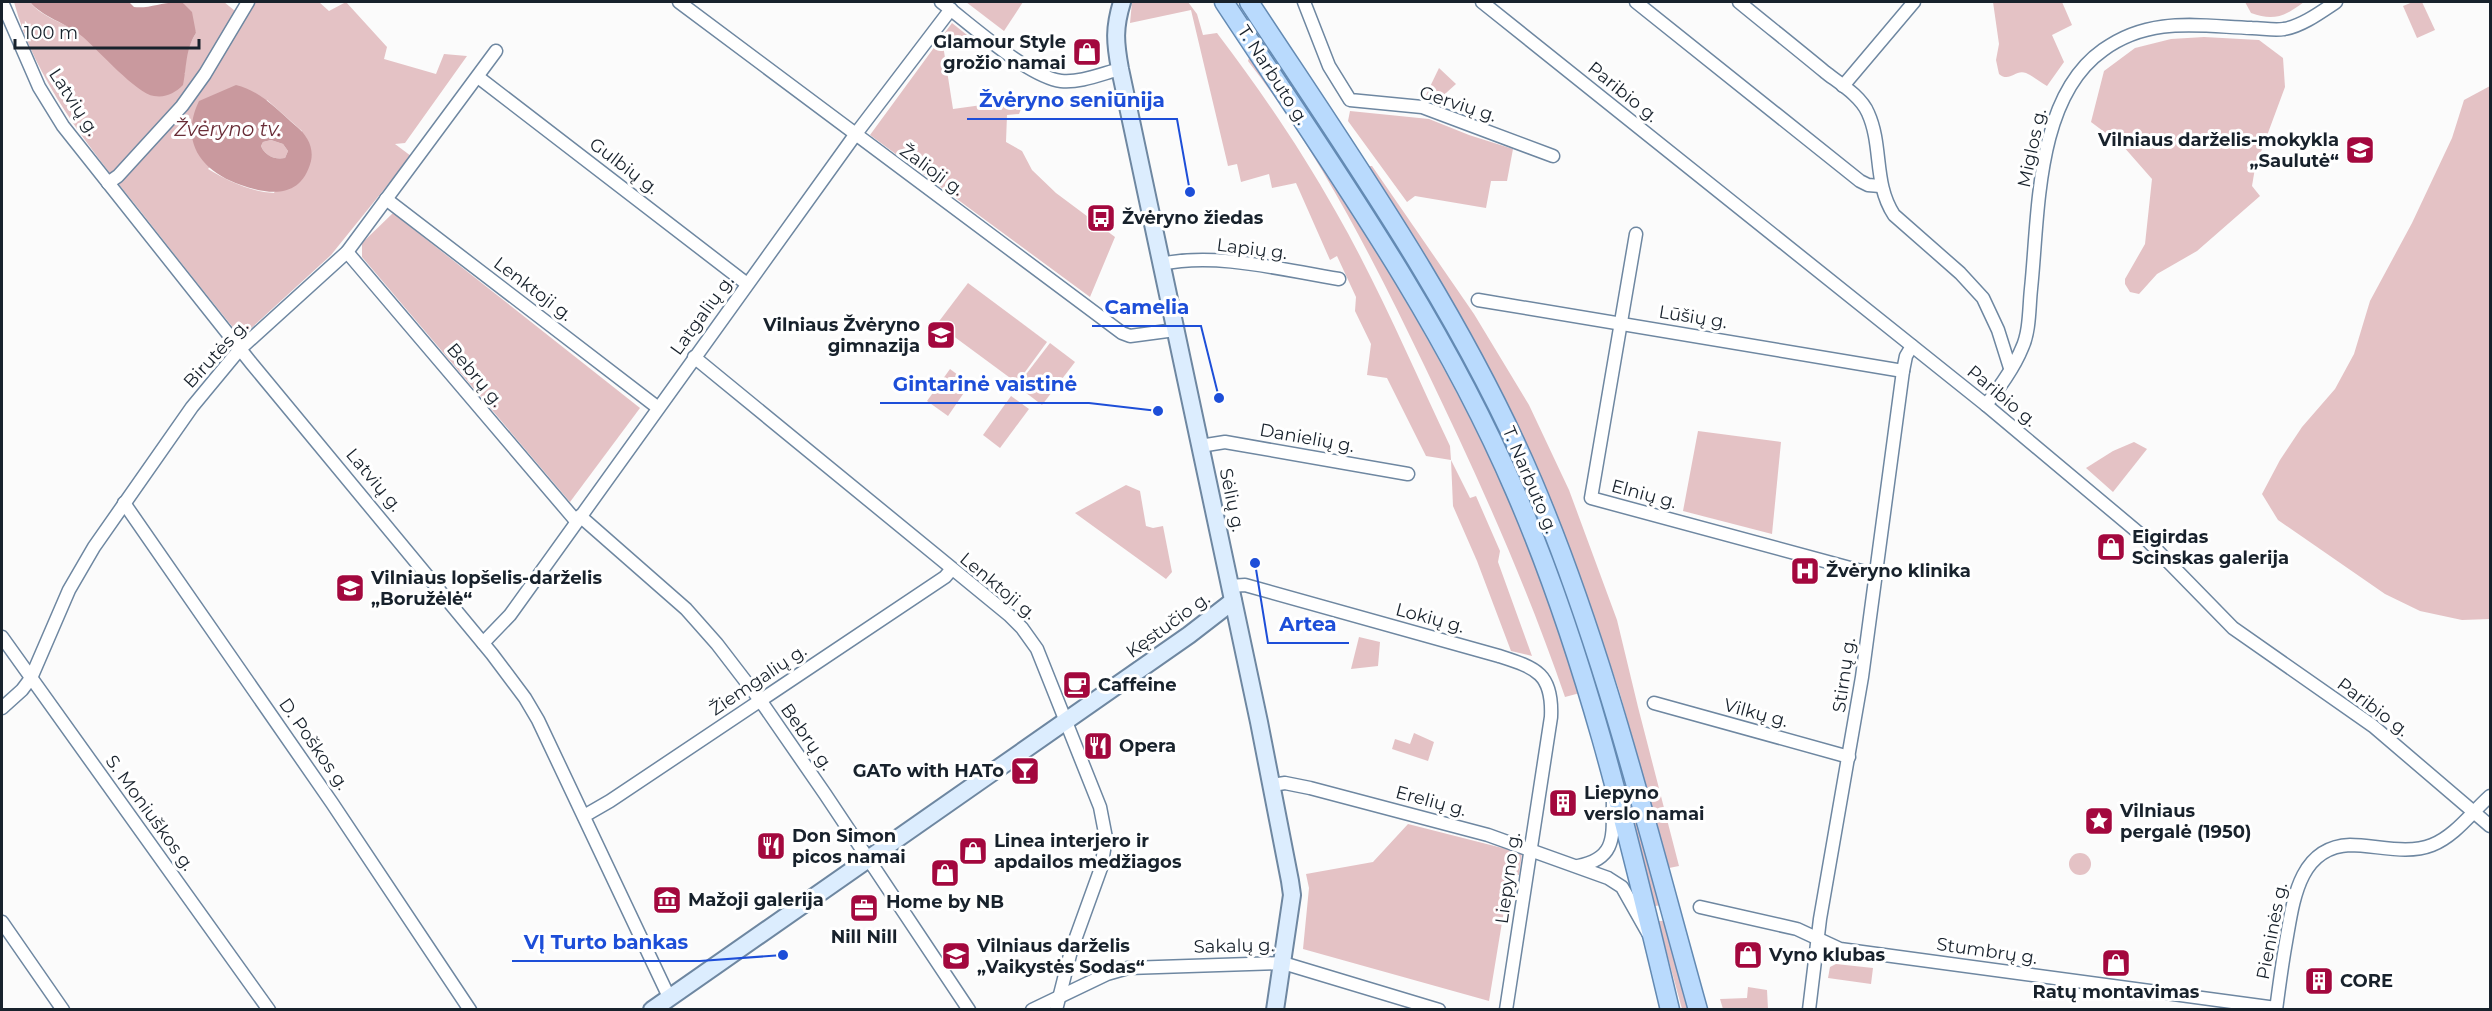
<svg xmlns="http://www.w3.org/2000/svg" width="2492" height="1011" viewBox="0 0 2492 1011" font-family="Montserrat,sans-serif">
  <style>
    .green { fill: #e4c2c5; fill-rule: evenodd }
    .water { fill: #c9999e; fill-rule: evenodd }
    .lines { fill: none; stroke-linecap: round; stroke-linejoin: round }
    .street-casing { stroke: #6e87a1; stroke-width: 15 }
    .secondary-casing { stroke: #6e87a1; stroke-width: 20 }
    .primary-casing { stroke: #638ab3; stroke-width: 21 }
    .street { stroke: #fff; stroke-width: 12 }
    .secondary { stroke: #dcedfe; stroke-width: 16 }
    .primary { stroke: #b9dafd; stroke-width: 18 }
    .labels { text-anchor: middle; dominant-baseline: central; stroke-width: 6; stroke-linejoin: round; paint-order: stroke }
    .poi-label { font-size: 18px; font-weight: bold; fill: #18222c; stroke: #fff; text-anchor: start }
    .street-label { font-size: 18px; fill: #18222c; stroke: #fff }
    .water-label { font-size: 20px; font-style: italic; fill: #692c36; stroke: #fff }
    .leader { fill: none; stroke: #1d4ed8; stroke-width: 2 }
    .callout-dot { fill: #1d4ed8; stroke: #fff; stroke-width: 2 }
    .callout-label { font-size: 20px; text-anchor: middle; font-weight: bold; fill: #1d4ed8; stroke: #fff; stroke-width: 6; stroke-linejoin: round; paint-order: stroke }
  </style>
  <rect width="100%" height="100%" fill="#fbfbfb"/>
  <g class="green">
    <path d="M14,2H30C42,18 66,23 82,35C97,47 110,62 124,75L185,74C185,58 187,47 196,33L183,3L178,2H224L245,19L255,2H319L329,11L346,2L387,47L384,59L436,74L444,54L467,56L405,143L395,144L411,156L331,255L248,331L241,333L235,330C202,289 170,249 138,208C88,146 35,80 14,2ZM267,100L302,131L274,193C251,192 228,181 208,169Z"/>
    <polygon points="966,2 1023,2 1004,31"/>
    <path d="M1132,2H1188L1197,14L1203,35L1217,33C1261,91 1300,148 1336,212C1379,287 1413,368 1450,446L1451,460L1470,498L1476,496L1500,551L1498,562L1532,656L1511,651L1477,561L1453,506L1451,460L1426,456L1387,378L1367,375L1371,344L1355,311L1356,297L1337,256L1330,260L1296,183L1272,188L1269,174L1241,182L1237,164L1228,166L1191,10L1130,23Z"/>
    <path d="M1993,2H2062L2072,25L2052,35L2064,62L2047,86C2040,82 2033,76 2026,73C2015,69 2010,83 1999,74L1996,60L1999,44Z"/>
    <path d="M2245,2H2304C2286,15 2275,22 2251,13Z"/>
    <polygon points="2413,2 2422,2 2435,30 2417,38 2403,6"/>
    <polygon points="952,23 977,43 943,45 953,109 1025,99 1019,114 1007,115 1006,142 1022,151 1032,170 1056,193 1115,237 1090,297 870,135"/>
    <polygon points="2204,37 2259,40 2283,58 2285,87 2255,168 2252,186 2260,196 2197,251 2157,274 2139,294 2130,292 2125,284 2125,279 2145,244 2152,179 2123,146 2091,122 2104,71 2135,48 2171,39"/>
    <path d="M1250,55C1384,257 1512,457 1580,693L1565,697C1526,583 1477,475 1425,367C1374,261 1320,154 1248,61Z"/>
    <polygon points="1439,68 1456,84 1436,102 1426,95"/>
    <polygon points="2490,86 2490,619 2462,620 2420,611 2385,594 2278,520 2262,494 2280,460 2302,427 2335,389 2354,354 2370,301 2412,223 2452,138 2464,100"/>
    <polygon points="1350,111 1429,119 1469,135 1513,149 1507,181 1491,181 1486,208 1415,196 1407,202 1348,121"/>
    <path d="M1330,139C1415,272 1498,409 1555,558C1598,671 1628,789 1662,905L1655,906L1607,732L1559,583L1325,141Z"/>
    <path d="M271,140L283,144L288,151L285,158C275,160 265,156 261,146L263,142Z"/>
    <polygon points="1365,166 1372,166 1474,314 1529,405 1569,490 1617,620 1638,707 1679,866 1669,868 1619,690 1582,583 1544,488"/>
    <polygon points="393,213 640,408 570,502 362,257 362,243"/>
    <polygon points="968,283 1047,342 1017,383 937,324"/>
    <polygon points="1050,343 1075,362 1042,405 1017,386"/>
    <polygon points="950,369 970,384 948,416 927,401"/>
    <polygon points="1011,396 1029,409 1000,448 983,435"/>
    <polygon points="1698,431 1781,442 1772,534 1683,511"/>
    <polygon points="2134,442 2147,449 2113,492 2086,468 2113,451"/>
    <polygon points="1126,485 1140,491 1146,526 1153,528 1163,526 1172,572 1166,579 1075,513"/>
    <polygon points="1359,637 1380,642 1378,666 1351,669"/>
    <polygon points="1414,733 1434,742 1428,761 1392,749 1395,739 1410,744"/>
    <polygon points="1408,824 1522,853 1519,875 1510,874 1489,1001 1303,949 1309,888 1306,874 1373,862"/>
    <circle cx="2080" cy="864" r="11"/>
    <polygon points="1658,921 1666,921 1691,1009 1682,1009"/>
    <polygon points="1836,964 1873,968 1871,984 1828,978 1830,967"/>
    <polygon points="1748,987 1767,990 1768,1009 1723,1009 1720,999 1747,998"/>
  </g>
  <g class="water">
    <path d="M30,2H129L134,7C151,9 165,0 183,3L192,12L196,33C185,50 187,66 183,85C175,93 166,98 154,96C137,94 98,50 83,37C67,23 42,17 30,2Z"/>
    <path d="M236,85C261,91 277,110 296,126C307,135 314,147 311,161C301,199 270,195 241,185C202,171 179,143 199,101ZM271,140L283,144L288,151L285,158C275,160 265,156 261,146L263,142Z"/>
  </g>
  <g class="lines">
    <g class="street-casing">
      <g id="street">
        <polyline points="2,2 39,87 63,126 252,364 492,654 525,698 538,720 669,997"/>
        <polyline points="679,2 1122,333 1130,336 1175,330"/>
        <path d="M941,2C969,23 1028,77 1061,81C1080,83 1101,74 1120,69"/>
        <polyline points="1304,2 1329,66 1350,100 1422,107 1553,156"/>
        <polyline points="1482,2 1986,405 2146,539 2233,628 2373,726 2490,826"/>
        <polyline points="1636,2 1860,181 1868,185 1880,186"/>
        <path d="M1739,2C1767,25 1796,48 1825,72C1839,83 1861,96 1868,113C1883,146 1873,183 1894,215L1960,273L1983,298L1998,330L2010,368"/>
        <polyline points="478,77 747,284"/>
        <polyline points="1843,86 1914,2"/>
        <polyline points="108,183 118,176 182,106 205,74 248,2"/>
        <polyline points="386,199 657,407"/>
        <polyline points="1636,234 1591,498 1876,575"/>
        <polyline points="347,252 576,521"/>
        <path d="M1161,264C1218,252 1282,270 1339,279"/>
        <polyline points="1478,300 1903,371"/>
        <polyline points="694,357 1009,615 1022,628 1037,649 1100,807 1106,838 1101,868 1071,951 1056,1010"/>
        <path d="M1986,405C1999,388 2014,368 2022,348C2030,331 2029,307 2031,289C2039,213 2035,98 2103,50C2150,16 2198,26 2252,28C2262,28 2274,31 2284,29C2302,26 2321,12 2336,2"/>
        <polyline points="1200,446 1225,442 1408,474"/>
        <polyline points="124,503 332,803 470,1010"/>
        <polyline points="580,516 686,609 717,644 760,700 825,794 969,1010"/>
        <path d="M1230,586L1245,585L1499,656C1536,668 1553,673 1551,717L1506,1010"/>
        <polyline points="2,637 269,1010"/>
        <polyline points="483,643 510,615 855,135 951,9"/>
        <polyline points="1654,703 1849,757"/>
        <polyline points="2,708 22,690 31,678 69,590 94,547 192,407 240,349 347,252 496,51"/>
        <polyline points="1272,785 1285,783 1310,788 1488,835 1608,878 1622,887 1648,933"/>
        <polyline points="584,816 610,801 945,577 951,570"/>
        <path d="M1578,866C1619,858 1612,833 1613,798"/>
        <polyline points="1700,907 1797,929 1840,949 2276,1008"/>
        <polyline points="2,922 63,1010"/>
        <polyline points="1032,1010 1107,974 1128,968 1283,963 1439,1010"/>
        <polyline points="1809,1010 1820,919 1862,677 1903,371 1906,356 1912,346"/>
        <path d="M2276,1010C2279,987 2282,964 2286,942C2293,903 2298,847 2350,845C2376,845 2407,855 2432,845C2455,836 2472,812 2490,796"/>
      </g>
    </g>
    <g class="secondary-casing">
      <g id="secondary">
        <path d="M1122,2C1114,28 1115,42 1120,69L1259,722L1290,881L1292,895L1275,1010"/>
        <polyline points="652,1010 1189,635 1233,601"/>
      </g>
    </g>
    <g class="primary-casing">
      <g id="primary">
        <path d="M1224,2C1328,160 1440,316 1515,491C1587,657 1628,834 1670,1010"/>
        <path d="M1249,2C1351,157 1460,311 1533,482C1605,652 1648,832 1698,1010"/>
      </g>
    </g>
    <use href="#street" class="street"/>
    <use href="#secondary" class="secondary"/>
    <use href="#primary" class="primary"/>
  </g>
  <defs>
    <g id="shop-square" transform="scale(1.5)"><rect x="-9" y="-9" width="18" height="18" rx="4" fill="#a3083e" stroke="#fff"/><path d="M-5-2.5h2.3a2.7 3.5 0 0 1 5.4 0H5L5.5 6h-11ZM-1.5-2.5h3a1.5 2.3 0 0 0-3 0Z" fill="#fff"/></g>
    <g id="school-square" transform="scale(1.5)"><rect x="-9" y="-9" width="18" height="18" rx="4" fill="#a3083e" stroke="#fff"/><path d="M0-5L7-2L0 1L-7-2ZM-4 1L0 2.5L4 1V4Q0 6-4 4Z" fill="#fff"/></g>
    <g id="bus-square" transform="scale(1.5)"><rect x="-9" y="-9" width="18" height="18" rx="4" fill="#a3083e" stroke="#fff"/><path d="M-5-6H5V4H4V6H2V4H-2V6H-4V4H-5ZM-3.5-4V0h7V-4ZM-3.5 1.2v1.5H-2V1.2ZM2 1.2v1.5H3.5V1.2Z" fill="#fff"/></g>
    <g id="hospital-square" transform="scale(1.5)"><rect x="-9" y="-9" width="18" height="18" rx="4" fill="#a3083e" stroke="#fff"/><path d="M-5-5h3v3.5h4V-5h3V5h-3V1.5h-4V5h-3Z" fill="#fff"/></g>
    <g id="cafe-square" transform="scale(1.5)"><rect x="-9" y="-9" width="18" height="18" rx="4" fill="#a3083e" stroke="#fff"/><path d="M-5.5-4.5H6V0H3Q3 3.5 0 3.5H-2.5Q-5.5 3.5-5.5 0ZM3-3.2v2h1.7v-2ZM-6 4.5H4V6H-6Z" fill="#fff"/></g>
    <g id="restaurant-square" transform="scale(1.5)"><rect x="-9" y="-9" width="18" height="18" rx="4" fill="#a3083e" stroke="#fff"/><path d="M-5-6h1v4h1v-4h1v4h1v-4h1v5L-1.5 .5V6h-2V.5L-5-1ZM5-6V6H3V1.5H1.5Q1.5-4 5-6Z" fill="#fff"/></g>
    <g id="bar-square" transform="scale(1.5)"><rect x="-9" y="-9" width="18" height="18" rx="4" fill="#a3083e" stroke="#fff"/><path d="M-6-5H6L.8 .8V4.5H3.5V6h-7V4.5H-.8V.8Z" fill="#fff"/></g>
    <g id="building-square" transform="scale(1.5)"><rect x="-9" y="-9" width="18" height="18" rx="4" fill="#a3083e" stroke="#fff"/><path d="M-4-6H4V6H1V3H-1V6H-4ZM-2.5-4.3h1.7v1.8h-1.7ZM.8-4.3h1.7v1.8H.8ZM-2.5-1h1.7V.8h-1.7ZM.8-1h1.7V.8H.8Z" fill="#fff"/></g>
    <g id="sight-square" transform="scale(1.5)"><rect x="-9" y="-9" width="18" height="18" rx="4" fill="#a3083e" stroke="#fff"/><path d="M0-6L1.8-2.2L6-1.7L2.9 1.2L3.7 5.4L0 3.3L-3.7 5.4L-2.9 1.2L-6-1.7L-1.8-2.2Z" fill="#fff"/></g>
    <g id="museum-square" transform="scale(1.5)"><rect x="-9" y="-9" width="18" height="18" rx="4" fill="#a3083e" stroke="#fff"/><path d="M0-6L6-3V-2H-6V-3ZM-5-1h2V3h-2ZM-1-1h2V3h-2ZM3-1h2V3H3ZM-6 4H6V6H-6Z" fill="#fff"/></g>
    <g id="office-square" transform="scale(1.5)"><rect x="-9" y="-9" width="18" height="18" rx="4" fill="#a3083e" stroke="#fff"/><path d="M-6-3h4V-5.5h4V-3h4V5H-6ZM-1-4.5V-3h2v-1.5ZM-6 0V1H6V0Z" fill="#fff"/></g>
  </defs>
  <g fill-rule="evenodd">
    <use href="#shop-square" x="1087" y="52"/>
    <use href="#school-square" x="2360" y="150"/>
    <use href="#bus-square" x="1101" y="218"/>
    <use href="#school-square" x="941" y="335"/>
    <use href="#shop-square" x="2111" y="547"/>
    <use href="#hospital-square" x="1805" y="571"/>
    <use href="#school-square" x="350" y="588"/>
    <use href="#cafe-square" x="1077" y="685"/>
    <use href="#restaurant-square" x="1098" y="746"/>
    <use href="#bar-square" x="1025" y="771"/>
    <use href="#building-square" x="1563" y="803"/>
    <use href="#sight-square" x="2099" y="821"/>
    <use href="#restaurant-square" x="771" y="846"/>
    <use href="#shop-square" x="973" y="851"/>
    <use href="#shop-square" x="945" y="873"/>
    <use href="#museum-square" x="667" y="900"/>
    <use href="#office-square" x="864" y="908"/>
    <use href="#shop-square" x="1748" y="955"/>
    <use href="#school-square" x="956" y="956"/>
    <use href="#shop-square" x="2116" y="963"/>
    <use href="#building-square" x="2319" y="981"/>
  </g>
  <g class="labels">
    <g class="poi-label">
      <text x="1066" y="42" text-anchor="end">Glamour Style<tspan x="1066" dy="21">grožio namai</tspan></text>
      <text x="2339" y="140" text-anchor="end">Vilniaus darželis-mokykla<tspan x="2339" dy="21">„Saulutė“</tspan></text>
      <text x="1122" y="218">Žvėryno žiedas</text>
      <text x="920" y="325" text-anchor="end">Vilniaus Žvėryno<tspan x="920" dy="21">gimnazija</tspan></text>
      <text x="2132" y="537">Eigirdas<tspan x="2132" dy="21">Scinskas galerija</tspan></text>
      <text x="1826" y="571">Žvėryno klinika</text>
      <text x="371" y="578">Vilniaus lopšelis-darželis<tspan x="371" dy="21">„Boružėlė“</tspan></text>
      <text x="1098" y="685">Caffeine</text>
      <text x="1119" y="746">Opera</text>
      <text x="1004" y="771" text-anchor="end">GATo with HATo</text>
      <text x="1584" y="793">Liepyno<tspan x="1584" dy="21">verslo namai</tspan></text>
      <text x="2120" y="811">Vilniaus<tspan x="2120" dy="21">pergalė (1950)</tspan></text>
      <text x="792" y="836">Don Simon<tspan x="792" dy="21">picos namai</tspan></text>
      <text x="994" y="841">Linea interjero ir<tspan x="994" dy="21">apdailos medžiagos</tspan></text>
      <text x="688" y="900">Mažoji galerija</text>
      <text x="945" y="902" text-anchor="middle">Home by NB</text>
      <text x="864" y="937" text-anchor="middle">Nill Nill</text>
      <text x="977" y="946">Vilniaus darželis<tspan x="977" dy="21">„Vaikystės Sodas“</tspan></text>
      <text x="1769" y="955">Vyno klubas</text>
      <text x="2340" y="981">CORE</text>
      <text x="2116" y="992" text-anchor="middle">Ratų montavimas</text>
    </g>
    <g class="street-label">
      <text transform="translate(1273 75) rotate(57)">T. Narbuto g.</text>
      <text transform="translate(1623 92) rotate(39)">Paribio g.</text>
      <text transform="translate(74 102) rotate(57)">Latvių g.</text>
      <text transform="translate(1458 104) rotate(18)">Gervių g.</text>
      <text transform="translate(2032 148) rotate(-78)">Miglos g.</text>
      <text transform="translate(624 166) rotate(37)">Gulbių g.</text>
      <text transform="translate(932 170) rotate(36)">Žalioji g.</text>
      <text transform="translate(1252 249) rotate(7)">Lapių g.</text>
      <text transform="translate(533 289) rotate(37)">Lenktoji g.</text>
      <text transform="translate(702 315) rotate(-54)">Latgalių g.</text>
      <text transform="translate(1693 317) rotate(9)">Lūšių g.</text>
      <text transform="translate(216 354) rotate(-47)">Birutės g.</text>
      <text transform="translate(475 375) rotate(50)">Bebrų g.</text>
      <text transform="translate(2002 396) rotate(40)">Paribio g.</text>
      <text transform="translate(1307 438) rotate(10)">Danielių g.</text>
      <text transform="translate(374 480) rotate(50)">Latvių g.</text>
      <text transform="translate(1530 480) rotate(67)">T. Narbuto g.</text>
      <text transform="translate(1644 494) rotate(15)">Elnių g.</text>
      <text transform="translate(1232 500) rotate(78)">Sėlių g.</text>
      <text transform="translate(998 586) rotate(40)">Lenktoji g.</text>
      <text transform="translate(1430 618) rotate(15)">Lokių g.</text>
      <text transform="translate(1168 625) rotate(-36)">Kęstučio g.</text>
      <text transform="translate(1844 675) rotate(-82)">Stirnų g.</text>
      <text transform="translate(758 680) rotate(-34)">Žiemgalių g.</text>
      <text transform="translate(2373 707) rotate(37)">Paribio g.</text>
      <text transform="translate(1756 713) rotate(15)">Vilkų g.</text>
      <text transform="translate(807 737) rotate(55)">Bebrų g.</text>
      <text transform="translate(314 744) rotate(55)">D. Poškos g.</text>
      <text transform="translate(1431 801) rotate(15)">Erelių g.</text>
      <text transform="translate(150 813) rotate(54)">S. Moniuškos g.</text>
      <text transform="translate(1508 878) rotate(-82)">Liepyno g.</text>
      <text transform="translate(2272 931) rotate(-79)">Pieninės g.</text>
      <text transform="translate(1234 946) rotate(-1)">Sakalų g.</text>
      <text transform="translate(1987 951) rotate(8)">Stumbrų g.</text>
    </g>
    <g class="water-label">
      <text x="228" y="129">Žvėryno tv.</text>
    </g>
  </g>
  <path class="leader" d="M1190 192L1177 119H967M1219 398L1201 326H1092M1158 411L1089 403H880M1255 563L1268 643H1349M783 955L700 961H512"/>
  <g class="callout-dot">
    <circle cx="1190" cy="192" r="6"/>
    <circle cx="1219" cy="398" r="6"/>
    <circle cx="1158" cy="411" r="6"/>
    <circle cx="1255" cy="563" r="6"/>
    <circle cx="783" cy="955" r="6"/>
  </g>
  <g class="callout-label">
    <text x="1072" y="107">Žvėryno seniūnija</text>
    <text x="1147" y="314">Camelia</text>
    <text x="985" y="391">Gintarinė vaistinė</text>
    <text x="1308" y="631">Artea</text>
    <text x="606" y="949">VĮ Turto bankas</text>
  </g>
  <rect width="2492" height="1011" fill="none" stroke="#18222c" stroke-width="6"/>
  <path d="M15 39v9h184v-9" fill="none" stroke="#18222c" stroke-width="3"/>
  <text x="24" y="39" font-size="18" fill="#18222c" stroke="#ffffff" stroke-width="4.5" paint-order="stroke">100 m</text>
</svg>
